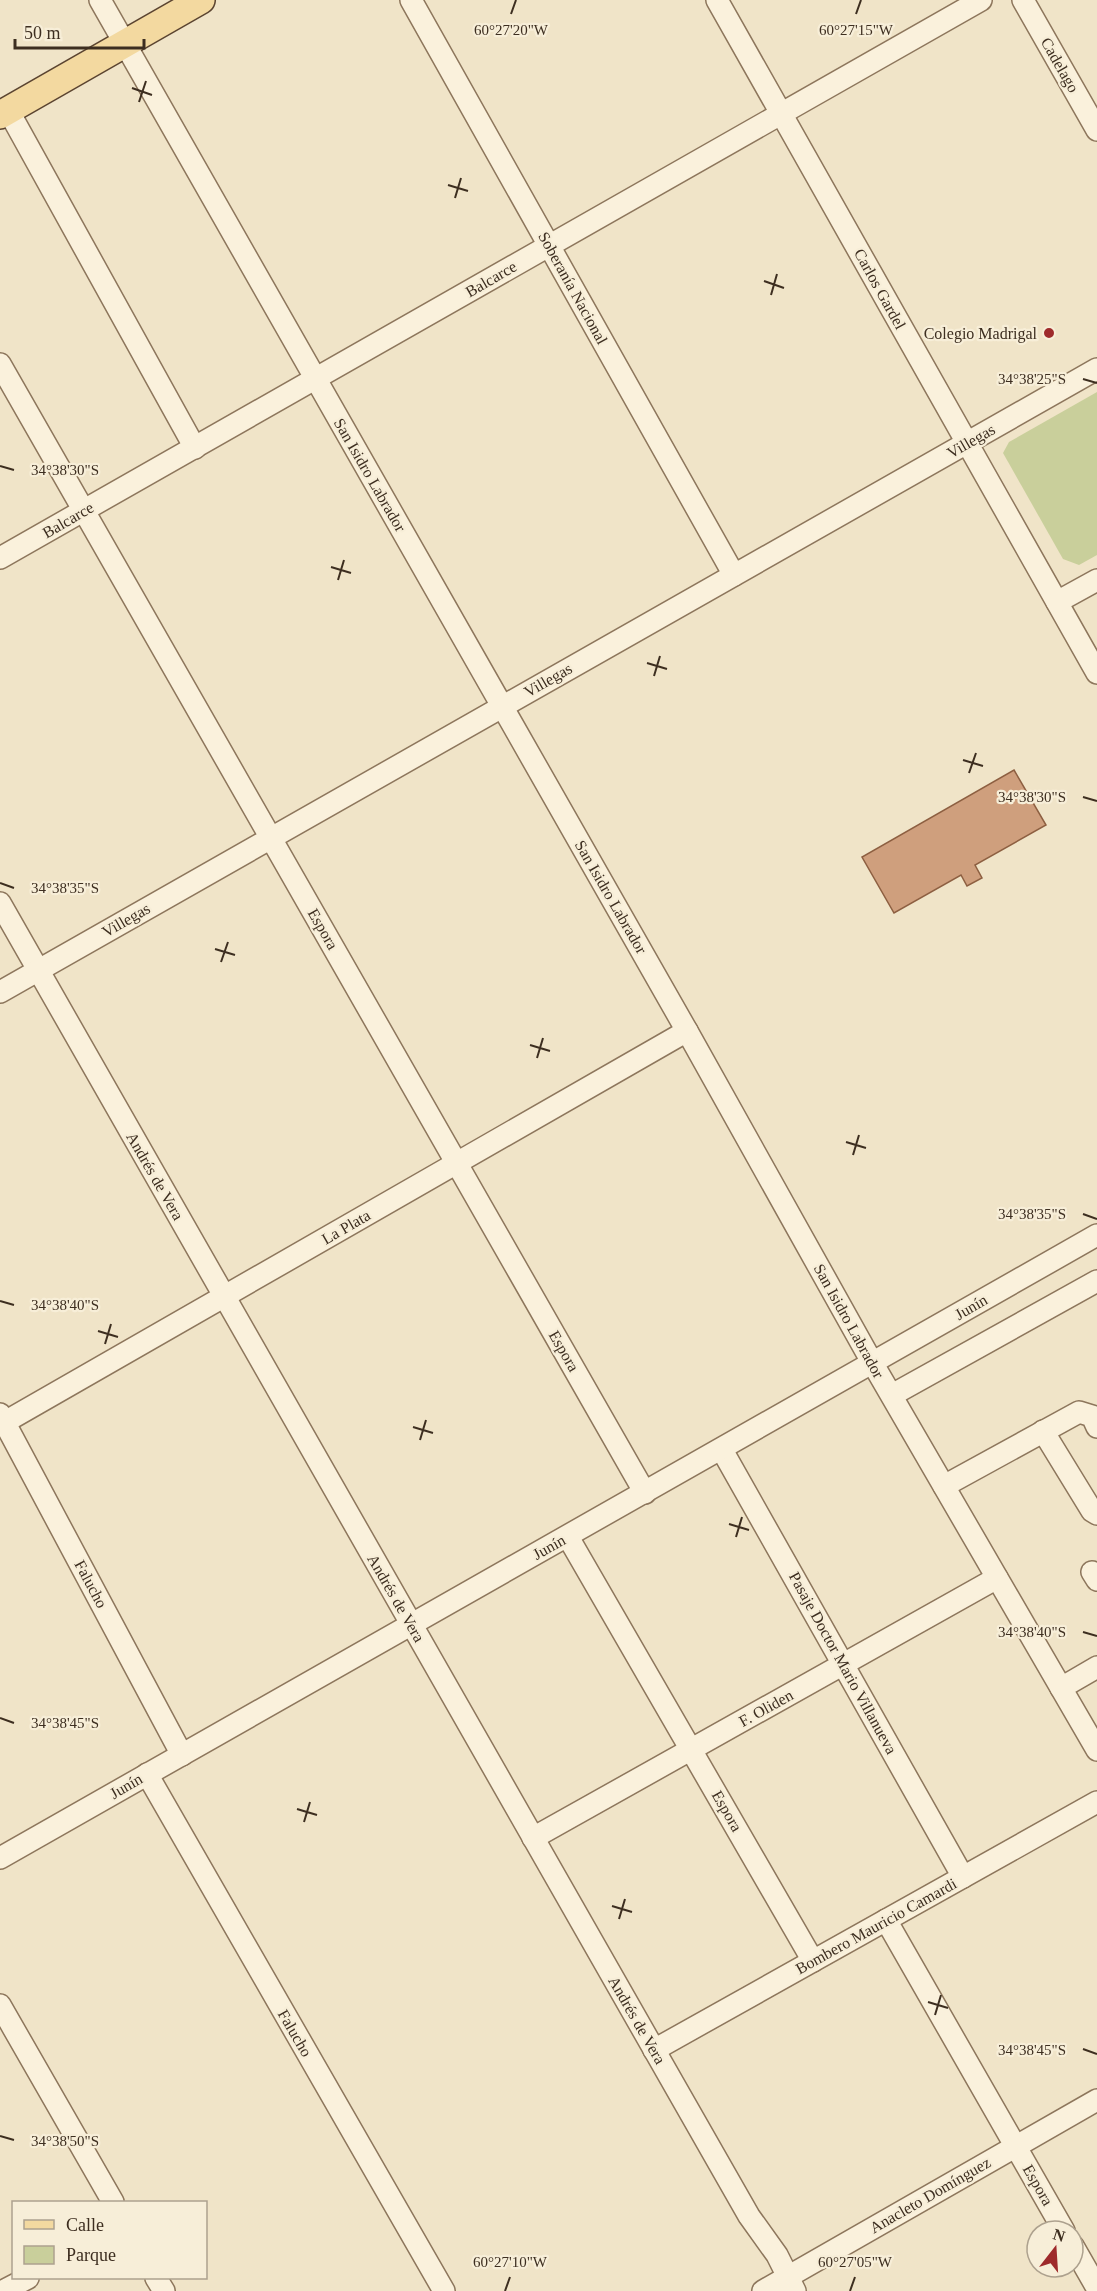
<svg xmlns="http://www.w3.org/2000/svg" width="1097" height="2291" viewBox="0 0 1097 2291" font-family="Georgia,serif">
  <style>
    .green { fill: #c9cf9b }
    .building { fill: #cf9f7d; stroke: #8d5f41; stroke-width: 1.5 }
    .lines { fill: none; stroke-linecap: round; stroke-linejoin: round }
    .minor-casing { stroke: #8d765c; stroke-width: 24 }
    .major-casing { stroke: #5b4430; stroke-width: 30 }
    .minor { stroke: #faf1dc; stroke-width: 21 }
    .major { stroke: #f3d9a0; stroke-width: 27 }
    .ticks { fill: none; stroke: #3d2e20; stroke-width: 2 }
    .poi-dot { fill: #9e2a2b; stroke: #f7eed8; stroke-width: 2 }
    .labels { text-anchor: middle; dominant-baseline: central; stroke-width: 4.5; stroke-linejoin: round; paint-order: stroke }
    .street-label { font-size: 16px; fill: #3d2e20; stroke: #f7eed8 }
    .poi-label { font-size: 16px; fill: #3d2e20; stroke: #f7eed8; text-anchor: end }
    .ticks-label { font-size: 15px; text-anchor: middle; fill: #3d2e20; stroke: #f7eed8; stroke-width: 4.5; stroke-linejoin: round; paint-order: stroke }
  </style>
  <rect width="100%" height="100%" fill="#f0e4c8"/>
  <polygon class="green" points="1097,392 1097,555 1079,565 1063,559 1003,453 1009,442"/>
  <polygon class="building" points="1014,770 1046,825 975,865 982,878 967,886 961,875 894,913 862,857"/>
  <g class="lines">
    <g class="minor-casing">
      <g id="minor">
        <polyline points="100,0 687,1031 873,1364 1097,1750"/>
        <polyline points="411,0 734,575"/>
        <polyline points="717,0 1097,673"/>
        <polyline points="1023,0 1097,130"/>
        <polyline points="8,110 195,448"/>
        <polyline points="0,364 645,1493"/>
        <polyline points="0,558 981,0"/>
        <polyline points="1057,602 1097,580"/>
        <polyline points="0,903 749,2216 777,2255 795,2291"/>
        <polyline points="0,992 1097,369"/>
        <polyline points="892,1395 1097,1281"/>
        <polyline points="0,1414 182,1755"/>
        <polyline points="5,1422 687,1031"/>
        <polyline points="1043,1431 1092,1511 1097,1514"/>
        <polyline points="722,1450 963,1877"/>
        <polyline points="944,1486 1079,1412 1092,1416 1097,1427"/>
        <polyline points="568,1537 813,1961"/>
        <polyline points="1092,1572 1097,1580"/>
        <polyline points="1061,1688 1097,1667"/>
        <polyline points="147,1774 444,2291"/>
        <polyline points="533,1838 997,1578"/>
        <polyline points="0,1858 1097,1235"/>
        <polyline points="886,1920 1064,2231"/>
        <polyline points="0,2005 113,2202"/>
        <polyline points="654,2050 1097,1802"/>
        <polyline points="1073,2246 1097,2288"/>
        <polyline points="156,2278 164,2291"/>
        <polyline points="3,2291 28,2278"/>
        <polyline points="763,2291 1097,2100"/>
      </g>
    </g>
    <g class="major-casing">
      <polyline id="major" points="0,115 201,0"/>
    </g>
    <use href="#minor" class="minor"/>
    <use href="#major" class="major"/>
  </g>
  <path class="ticks" d="M511,14L516,0M856,14L861,0M132,88L152,95M139,102L146,81M448,185L468,191M455,198L461,178M764,281L784,288M771,295L777,274M1083,379L1097,383M0,466L14,470M331,567L351,573M338,580L344,560M647,663L667,669M654,676L660,656M963,760L983,766M969,773L976,753M1083,797L1097,801M0,883L14,888M215,949L235,955M221,962L228,942M530,1045L550,1051M537,1058L543,1038M846,1142L866,1148M853,1155L859,1135M1083,1214L1097,1219M0,1301L14,1305M98,1331L118,1337M105,1344L111,1324M413,1427L433,1433M420,1440L426,1420M729,1524L749,1530M736,1537L742,1517M1083,1632L1097,1636M0,1718L14,1723M297,1809L317,1815M304,1822L310,1802M612,1906L632,1912M619,1919L625,1899M928,2002L948,2008M935,2015L941,1995M1083,2049L1097,2054M0,2136L14,2140M505,2291L510,2277M850,2291L855,2277"/>
  <circle class="poi-dot" cx="1049" cy="333" r="6"/>
  <g class="labels">
    <g class="street-label">
      <text transform="translate(1060 65) rotate(60)">Cadelago</text>
      <text transform="translate(491 279) rotate(-30)">Balcarce</text>
      <text transform="translate(573 288) rotate(61)">Soberanía Nacional</text>
      <text transform="translate(880 289) rotate(61)">Carlos Gardel</text>
      <text transform="translate(971 441) rotate(-30)">Villegas</text>
      <text transform="translate(370 475) rotate(60)">San Isidro Labrador</text>
      <text transform="translate(68 520) rotate(-30)">Balcarce</text>
      <text transform="translate(548 680) rotate(-30)">Villegas</text>
      <text transform="translate(611 897) rotate(60)">San Isidro Labrador</text>
      <text transform="translate(126 920) rotate(-30)">Villegas</text>
      <text transform="translate(323 929) rotate(60)">Espora</text>
      <text transform="translate(155 1176) rotate(60)">Andrés de Vera</text>
      <text transform="translate(346 1227) rotate(-30)">La Plata</text>
      <text transform="translate(971 1307) rotate(-30)">Junín</text>
      <text transform="translate(849 1321) rotate(61)">San Isidro Labrador</text>
      <text transform="translate(564 1351) rotate(60)">Espora</text>
      <text transform="translate(549 1547) rotate(-29)">Junín</text>
      <text transform="translate(91 1584) rotate(62)">Falucho</text>
      <text transform="translate(396 1598) rotate(60)">Andrés de Vera</text>
      <text transform="translate(843 1663) rotate(61)">Pasaje Doctor Mario Villanueva</text>
      <text transform="translate(766 1708) rotate(-29)">F. Oliden</text>
      <text transform="translate(126 1786) rotate(-30)">Junín</text>
      <text transform="translate(727 1811) rotate(60)">Espora</text>
      <text transform="translate(876 1926) rotate(-29)">Bombero Mauricio Camardi</text>
      <text transform="translate(637 2020) rotate(60)">Andrés de Vera</text>
      <text transform="translate(295 2033) rotate(60)">Falucho</text>
      <text transform="translate(1038 2185) rotate(60)">Espora</text>
      <text transform="translate(930 2195) rotate(-30)">Anacleto Domínguez</text>
    </g>
    <g class="poi-label">
      <text x="1037" y="333">Colegio Madrigal</text>
    </g>
  </g>
  <g class="ticks-label">
    <text x="511" y="35">60°27'20"W</text>
    <text x="856" y="35">60°27'15"W</text>
    <text x="1032" y="384">34°38'25"S</text>
    <text x="65" y="475">34°38'30"S</text>
    <text x="1032" y="802">34°38'30"S</text>
    <text x="65" y="893">34°38'35"S</text>
    <text x="1032" y="1219">34°38'35"S</text>
    <text x="65" y="1310">34°38'40"S</text>
    <text x="1032" y="1637">34°38'40"S</text>
    <text x="65" y="1728">34°38'45"S</text>
    <text x="1032" y="2055">34°38'45"S</text>
    <text x="65" y="2146">34°38'50"S</text>
    <text x="510" y="2267">60°27'10"W</text>
    <text x="855" y="2267">60°27'05"W</text>
  </g>
  <rect x="12" y="2201" width="195" height="78" fill="#f7eed8" stroke="#ada18e" stroke-width="1.5"/>
  <rect x="24" y="2220" width="30" height="9" fill="#f3d9a0" stroke="#ada18e" stroke-width="1.5"/>
  <text x="66" y="2231" font-size="18" fill="#3d2e20">Calle</text>
  <rect x="24" y="2246" width="30" height="18" fill="#c9cf9b" stroke="#ada18e" stroke-width="1.5"/>
  <text x="66" y="2261" font-size="18" fill="#3d2e20">Parque</text>
  <g transform="translate(1055 2249) rotate(17)"><circle r="28" fill="#f7eed8" stroke="#ada18e" stroke-width="1.5"/>
  <path d="M0-4.5L10 22L0 15L-10 22Z" fill="#9e2a2b"/>
  <text y="-9" font-size="16" font-weight="bold" text-anchor="middle" fill="#3d2e20">N</text>
  </g>
  <path d="M15 39v9h129v-9" fill="none" stroke="#3d2e20" stroke-width="3"/>
  <text x="24" y="39" font-size="18" fill="#3d2e20" stroke="#f7eed8" stroke-width="4.5" paint-order="stroke">50 m</text>
</svg>
